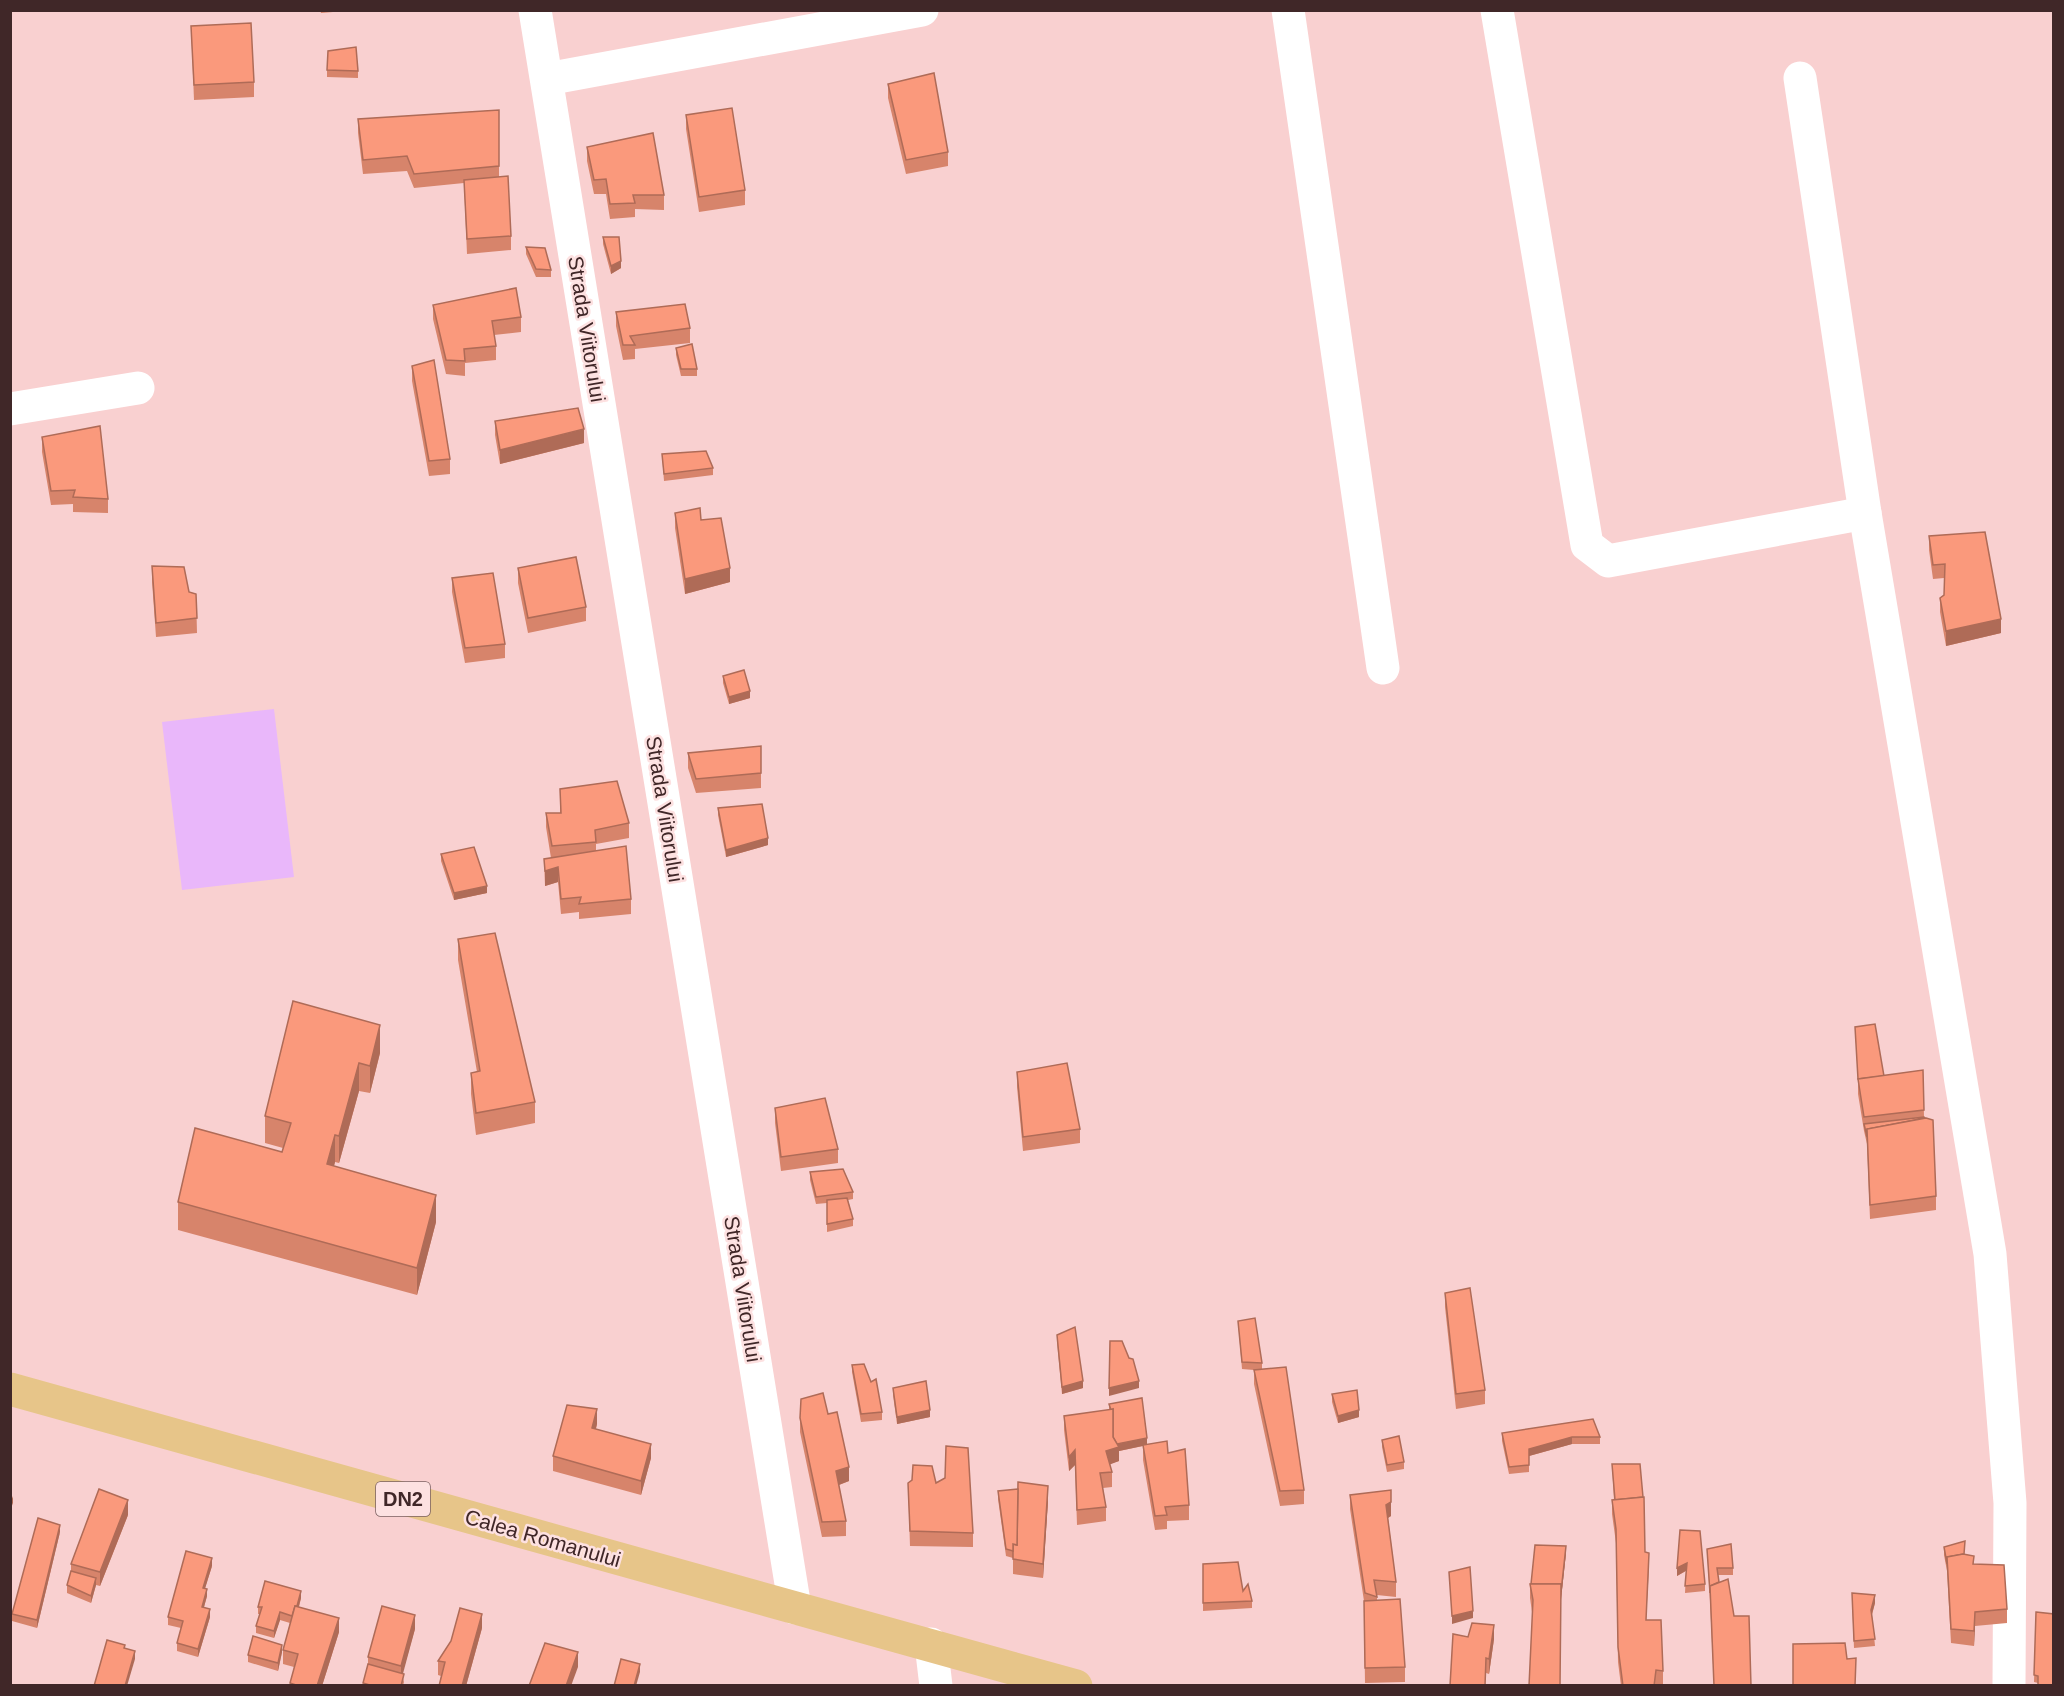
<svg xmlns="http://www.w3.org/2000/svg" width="2064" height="1696" viewBox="0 0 2064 1696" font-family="Helvetica,sans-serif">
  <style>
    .green { fill: #e9b7fa }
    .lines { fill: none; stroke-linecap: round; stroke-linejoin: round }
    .minor { stroke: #fff; stroke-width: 33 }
    .major { stroke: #e7c589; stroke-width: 33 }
    .wall { fill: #d7846b }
    .shaded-wall { fill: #af6b57 }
    .building { fill: #fa997c; stroke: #af6b57; stroke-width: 1.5 }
    .labels { text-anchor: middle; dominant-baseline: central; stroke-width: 5; stroke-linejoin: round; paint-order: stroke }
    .shield { fill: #fde1e1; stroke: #795f60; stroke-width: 1.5 }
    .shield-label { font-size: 20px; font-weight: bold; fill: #402728 }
    .street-label { font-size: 21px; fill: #402728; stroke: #fde1e1 }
  </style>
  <rect width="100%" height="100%" fill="#f9d0d0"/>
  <polygon class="green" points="274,709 294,877 182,890 162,722"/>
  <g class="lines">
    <g class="minor">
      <polyline points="535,10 795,1608"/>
      <polyline points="1288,10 1383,668"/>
      <polyline points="1497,10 1587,545 1608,561 1865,513"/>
      <polyline points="1800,78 1865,513 1990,1254 2010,1503 2009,1686"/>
      <polyline points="547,79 922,10"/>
      <polyline points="10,409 138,388"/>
      <polyline points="931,1644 936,1686"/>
    </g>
    <polyline class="major" points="10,1389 1076,1686"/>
  </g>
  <g class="wall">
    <polygon points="320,10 345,10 345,11 321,13"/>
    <polygon points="191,26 254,82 254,97 194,100"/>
    <polygon points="327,70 358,71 358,78 327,77"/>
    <polygon points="888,84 948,152 948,166 906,174 888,98"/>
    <polygon points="499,110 499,177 511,236 511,250 467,254 464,183 414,188 407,171 363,174 358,133 358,119"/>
    <polygon points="686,115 745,190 745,205 699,212 686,129"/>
    <polygon points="587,147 664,195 664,210 635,209 635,217 610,219 606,194 594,194 587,161"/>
    <polygon points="603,237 621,268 611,274 603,244"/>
    <polygon points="526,247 551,270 551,277 536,277 526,254"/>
    <polygon points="433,305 521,317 521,332 494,335 496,346 496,360 465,363 465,376 446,374 433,319"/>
    <polygon points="616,312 690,328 690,343 635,349 635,359 623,360 616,326"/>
    <polygon points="676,348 697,369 697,376 681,376 676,355"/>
    <polygon points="412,366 450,459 450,474 429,476 412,381"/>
    <polygon points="495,421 584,443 500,464 495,435"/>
    <polygon points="42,437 108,499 108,513 73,512 73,504 51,505 42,452"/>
    <polygon points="662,454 713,468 713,475 664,481"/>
    <polygon points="675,513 701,520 730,582 685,594 675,528"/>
    <polygon points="1929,536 2001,633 1946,646 1940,612 1940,598 1944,595 1944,578 1933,579 1929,550"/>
    <polygon points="152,566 189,592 196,594 197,633 156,637 152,581"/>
    <polygon points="518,568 586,607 586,621 528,633 518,583"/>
    <polygon points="452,578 505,644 505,658 465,663 452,592"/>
    <polygon points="723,676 750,698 729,704 723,683"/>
    <polygon points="761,746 761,788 696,793 688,768 688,753"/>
    <polygon points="560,789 629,823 629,838 596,844 596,851 631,899 631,914 579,919 579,912 561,914 558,882 545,886 544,859 551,858 546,827 546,813 560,813"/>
    <polygon points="718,808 768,845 726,857 718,815"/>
    <polygon points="441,854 487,893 454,900 441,861"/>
    <polygon points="458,939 535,1102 535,1123 476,1135 471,1094 471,1073 477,1072 458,960"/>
    <polygon points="293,1001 380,1053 370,1093 359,1091 339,1163 335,1162 334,1166 436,1222 417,1295 178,1230 178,1202 282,1152 283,1148 265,1143 265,1116"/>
    <polygon points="1855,1027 1884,1076 1923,1070 1924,1117 1936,1196 1936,1210 1870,1219 1867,1144 1864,1131 1858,1094 1858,1079"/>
    <polygon points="1017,1072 1080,1129 1080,1143 1023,1151 1017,1087"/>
    <polygon points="775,1108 838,1149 838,1163 781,1171 775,1123"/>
    <polygon points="810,1172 853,1192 853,1199 848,1200 853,1219 853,1226 827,1232 827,1203 816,1204 810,1180"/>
    <polygon points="1445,1293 1485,1390 1485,1404 1456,1409 1445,1307"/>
    <polygon points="1238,1321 1262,1363 1262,1369 1304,1490 1304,1504 1280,1506 1254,1384 1254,1370 1242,1369"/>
    <polygon points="1057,1335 1083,1388 1062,1394 1057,1342"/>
    <polygon points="852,1365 882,1412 882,1420 861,1422 852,1372"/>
    <polygon points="893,1388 930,1417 897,1424 893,1395"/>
    <polygon points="1332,1394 1359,1417 1338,1423 1332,1402"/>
    <polygon points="1109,1404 1147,1445 1168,1453 1189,1505 1189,1520 1167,1521 1167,1529 1155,1530 1143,1460 1143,1446 1119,1451 1119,1461 1109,1464 1112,1472 1112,1487 1103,1488 1106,1507 1106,1521 1077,1525 1075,1465 1069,1471 1064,1430 1064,1416 1109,1410"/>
    <polygon points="828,1414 849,1481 839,1485 846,1521 846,1536 822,1537 800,1432 800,1418"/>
    <polygon points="597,1424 596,1429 651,1458 641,1495 553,1471 553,1456"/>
    <polygon points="1502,1433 1600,1437 1600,1444 1572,1444 1529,1456 1529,1472 1509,1474 1502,1441"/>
    <polygon points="1382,1440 1404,1462 1404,1469 1387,1472 1382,1447"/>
    <polygon points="1612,1464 1645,1552 1649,1568 1646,1620 1663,1671 1663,1686 1656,1684 1656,1686 1621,1686 1618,1662 1616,1543 1612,1514 1612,1500 1614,1500"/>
    <polygon points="908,1483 936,1483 973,1533 973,1547 910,1546"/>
    <polygon points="998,1491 1048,1501 1043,1578 1013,1574 1013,1558 1006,1556 998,1499"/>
    <polygon points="1350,1495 1391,1516 1388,1518 1396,1582 1396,1597 1377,1595 1377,1600 1405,1667 1405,1682 1365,1683 1364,1615 1364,1601 1350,1509"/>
    <polygon points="128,1515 100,1586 96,1585 91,1603 67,1593 67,1585 71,1571 71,1564"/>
    <polygon points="1680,1530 1705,1584 1705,1591 1685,1593 1686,1571 1677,1576"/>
    <polygon points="60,1532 37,1628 12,1621 12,1614"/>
    <polygon points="1944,1547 1964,1554 1974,1564 2007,1609 2007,1623 1975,1626 1974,1646 1951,1643 1947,1571 1944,1555"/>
    <polygon points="1707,1549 1733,1568 1733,1575 1718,1575 1719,1582 1734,1616 1751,1686 1714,1686 1710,1601"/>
    <polygon points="1566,1553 1561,1599 1532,1612 1530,1598 1530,1584"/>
    <polygon points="1203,1564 1243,1591 1252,1601 1252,1608 1203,1611"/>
    <polygon points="212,1566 205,1588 207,1596 204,1607 210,1617 198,1657 177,1651 177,1643 181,1628 168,1625 168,1617"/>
    <polygon points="301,1598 299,1607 339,1632 322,1686 290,1686 294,1667 283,1664 283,1650 290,1623 280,1620 274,1638 256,1633 256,1626 260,1614 258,1614 258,1607"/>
    <polygon points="1852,1600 1875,1603 1872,1615 1875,1646 1854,1648"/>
    <polygon points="2036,1612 2038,1683 2034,1682"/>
    <polygon points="482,1628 466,1686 439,1686 441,1676 438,1675 438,1661"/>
    <polygon points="415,1629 402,1674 404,1682 403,1686 363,1686 368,1664 368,1657"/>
    <polygon points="1468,1637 1494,1639 1489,1674 1486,1673"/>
    <polygon points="282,1652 278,1671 248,1662 248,1655"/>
  </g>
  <g class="shaded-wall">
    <polygon points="621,261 621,268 611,274 611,266"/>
    <polygon points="584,429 584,443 500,464 500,450"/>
    <polygon points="730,568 730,582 685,594 685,579"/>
    <polygon points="2001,619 2001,633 1946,646 1946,631"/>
    <polygon points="750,691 750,698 729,704 729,697"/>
    <polygon points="768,838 768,845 726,857 726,850"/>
    <polygon points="558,867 558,882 545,886 545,871"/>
    <polygon points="487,886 487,893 454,900 454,893"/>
    <polygon points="380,1025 380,1053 370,1093 370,1066"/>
    <polygon points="359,1063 359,1091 339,1163 339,1136"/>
    <polygon points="335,1135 335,1162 327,1192 327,1164"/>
    <polygon points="436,1195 436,1222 417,1295 417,1268"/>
    <polygon points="1083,1381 1083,1388 1062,1394 1062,1387"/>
    <polygon points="1139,1381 1139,1388 1109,1396 1109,1388"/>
    <polygon points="597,1409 597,1424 592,1442 592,1428"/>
    <polygon points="930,1410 930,1417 897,1424 897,1417"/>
    <polygon points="1359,1410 1359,1417 1338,1423 1338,1416"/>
    <polygon points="1572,1437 1572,1444 1529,1456 1529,1449"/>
    <polygon points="1147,1438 1147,1445 1119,1451 1119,1461 1106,1466 1106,1451 1113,1445"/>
    <polygon points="651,1444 651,1458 641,1495 641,1481"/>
    <polygon points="1075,1450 1075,1465 1069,1471 1069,1457"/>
    <polygon points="849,1467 849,1481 836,1486 836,1471"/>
    <polygon points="1048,1486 1048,1501 1043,1578 1043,1564"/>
    <polygon points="13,1496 13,1503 10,1511 10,1504"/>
    <polygon points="128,1500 128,1515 100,1586 100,1572"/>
    <polygon points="1391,1502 1391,1516 1386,1519 1386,1505"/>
    <polygon points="60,1525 60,1532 37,1628 37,1620"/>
    <polygon points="1566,1546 1566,1553 1561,1599 1561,1584"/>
    <polygon points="212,1558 212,1566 203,1595 203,1588"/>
    <polygon points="1687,1563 1687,1570 1677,1576 1677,1568"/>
    <polygon points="96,1578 96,1585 91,1603 91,1596"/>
    <polygon points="207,1589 207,1596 202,1614 202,1607"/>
    <polygon points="301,1591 301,1598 294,1624 294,1617"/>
    <polygon points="1875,1595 1875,1603 1871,1617 1871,1610"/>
    <polygon points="210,1609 210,1617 198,1657 198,1649"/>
    <polygon points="1473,1611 1473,1618 1452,1624 1452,1616"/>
    <polygon points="280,1612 280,1620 274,1638 274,1631"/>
    <polygon points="1975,1612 1975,1626 1974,1646 1974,1631"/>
    <polygon points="482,1614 482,1628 466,1686 462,1686"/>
    <polygon points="415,1615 415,1629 401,1681 401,1666"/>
    <polygon points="339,1618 339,1632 322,1686 317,1686"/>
    <polygon points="1494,1625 1494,1639 1489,1674 1489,1659"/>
    <polygon points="282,1645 282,1652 278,1671 278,1663"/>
    <polygon points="135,1651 135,1659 127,1686 125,1686"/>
    <polygon points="578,1652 578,1667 571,1686 566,1686"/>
    <polygon points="640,1664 640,1672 636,1686 634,1686"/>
  </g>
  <g class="building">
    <polygon points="251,23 254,82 194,85 191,26"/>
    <polygon points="356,47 358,71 327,70 328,51"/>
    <polygon points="934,73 948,152 906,160 888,84"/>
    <polygon points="732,108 745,190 699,197 686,115"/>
    <polygon points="499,110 499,166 414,174 407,156 363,160 358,119"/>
    <polygon points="653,133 664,195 633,195 635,203 610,204 606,179 594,180 587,147"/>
    <polygon points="508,176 511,236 467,239 464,180"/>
    <polygon points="603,237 619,237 621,261 611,266"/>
    <polygon points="526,247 545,248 551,270 536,269"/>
    <polygon points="516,288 521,317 492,321 496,346 464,349 465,361 446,360 433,305"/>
    <polygon points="685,304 690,328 630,336 635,345 623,345 616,312"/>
    <polygon points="692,344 697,369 681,369 676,348"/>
    <polygon points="434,360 450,459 429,461 412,366"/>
    <polygon points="578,408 584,429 500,450 495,421"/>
    <polygon points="100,426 108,499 73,497 75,490 51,491 42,437"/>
    <polygon points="706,451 713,468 664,474 662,454"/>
    <polygon points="700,508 701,520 721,518 730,568 685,579 675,513"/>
    <polygon points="1985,532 2001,619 1946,631 1940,598 1944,595 1945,564 1933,565 1929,536"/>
    <polygon points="576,557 586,607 528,618 518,568"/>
    <polygon points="152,566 184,567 189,592 196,594 197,618 156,623"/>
    <polygon points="493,573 505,644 465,648 452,578"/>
    <polygon points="744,670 750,691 729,697 723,676"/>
    <polygon points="761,746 761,773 696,779 688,753"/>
    <polygon points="617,781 629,823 595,830 596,842 552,846 546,813 561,813 560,789"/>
    <polygon points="762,804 768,838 726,850 718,808"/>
    <polygon points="626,846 631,899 579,904 581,897 561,899 558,867 545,871 544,859"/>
    <polygon points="474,847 487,886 454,893 441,854"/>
    <polygon points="495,933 535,1102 476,1113 471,1073 480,1071 458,939"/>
    <polygon points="293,1001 380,1025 370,1066 359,1063 339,1136 335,1135 327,1164 436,1195 417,1268 178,1202 195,1128 282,1152 291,1123 265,1116"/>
    <polygon points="1875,1024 1884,1076 1858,1079 1855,1027"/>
    <polygon points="1067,1063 1080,1129 1023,1137 1017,1072"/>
    <polygon points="1923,1070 1924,1110 1864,1117 1858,1079"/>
    <polygon points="825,1098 838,1149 781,1157 775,1108"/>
    <polygon points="1924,1117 1925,1118 1867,1129 1867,1137 1864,1124"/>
    <polygon points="1926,1118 1933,1120 1936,1196 1870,1205 1867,1129"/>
    <polygon points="843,1169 853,1192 816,1197 810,1172"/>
    <polygon points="847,1198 853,1219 827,1224 827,1200"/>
    <polygon points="1470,1288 1485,1390 1456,1394 1445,1293"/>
    <polygon points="1255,1318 1262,1363 1242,1362 1238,1321"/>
    <polygon points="1075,1327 1083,1381 1062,1387 1057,1335"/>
    <polygon points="1110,1341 1122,1341 1129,1358 1133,1359 1139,1381 1109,1388"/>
    <polygon points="864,1364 871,1382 876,1379 882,1412 861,1414 852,1365"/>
    <polygon points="1286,1367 1304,1490 1280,1491 1254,1370"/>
    <polygon points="926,1381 930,1410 897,1417 893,1388"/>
    <polygon points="1357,1390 1359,1410 1338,1416 1332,1394"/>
    <polygon points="823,1393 828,1414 837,1412 849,1467 836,1471 846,1521 822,1522 800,1418 801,1399"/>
    <polygon points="1142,1398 1147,1438 1117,1444 1113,1437 1113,1409 1111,1410 1109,1404"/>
    <polygon points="567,1405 597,1409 592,1428 651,1444 641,1481 553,1456"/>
    <polygon points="1113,1409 1113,1437 1119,1447 1106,1451 1112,1472 1100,1473 1106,1507 1077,1510 1075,1450 1069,1457 1064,1416"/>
    <polygon points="1593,1419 1600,1437 1572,1437 1529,1449 1529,1465 1509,1467 1502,1433"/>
    <polygon points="1399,1436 1404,1462 1387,1465 1382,1440"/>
    <polygon points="1167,1441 1168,1453 1185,1449 1189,1505 1165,1507 1167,1515 1155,1516 1143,1445"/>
    <polygon points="946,1446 968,1448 973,1533 910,1531 908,1483 912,1480 913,1465 932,1466 936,1483 945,1478"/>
    <polygon points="1612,1464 1640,1464 1643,1497 1615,1500"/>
    <polygon points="1018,1482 1048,1486 1043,1564 1013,1559 1013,1544 1017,1545"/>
    <polygon points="99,1489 128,1500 100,1572 71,1564"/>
    <polygon points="1018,1489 1017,1545 1013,1544 1013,1551 1006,1549 998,1491"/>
    <polygon points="1391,1490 1391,1502 1386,1505 1396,1582 1374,1580 1377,1597 1365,1593 1350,1495"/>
    <polygon points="1644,1497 1645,1552 1649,1553 1646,1620 1661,1620 1663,1671 1656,1670 1654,1686 1623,1686 1618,1647 1616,1529 1612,1500"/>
    <polygon points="38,1518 60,1525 37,1620 12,1614"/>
    <polygon points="1680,1530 1700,1531 1705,1584 1685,1586 1687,1563 1677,1568"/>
    <polygon points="1965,1541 1964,1554 1947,1557 1947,1564 1944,1547"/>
    <polygon points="1731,1544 1733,1568 1717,1568 1719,1582 1710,1586 1710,1593 1707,1549"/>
    <polygon points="1535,1545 1566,1546 1561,1592 1561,1584 1531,1584"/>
    <polygon points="186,1551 212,1558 203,1588 207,1589 202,1607 210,1609 198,1649 177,1643 183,1621 168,1617"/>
    <polygon points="1963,1554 1974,1556 1973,1564 2004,1565 2007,1609 1975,1612 1974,1631 1951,1629 1947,1557"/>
    <polygon points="1238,1562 1243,1591 1248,1584 1252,1601 1203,1603 1203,1564"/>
    <polygon points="1470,1567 1473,1611 1452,1616 1449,1572"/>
    <polygon points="71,1571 96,1578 91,1596 67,1585"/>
    <polygon points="1728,1579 1734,1616 1749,1616 1751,1686 1714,1686 1710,1586"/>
    <polygon points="265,1581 301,1591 297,1606 295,1606 292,1616 280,1612 274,1631 256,1626 262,1607 258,1607"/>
    <polygon points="1530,1584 1561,1584 1560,1686 1529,1686 1533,1600"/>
    <polygon points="1852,1593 1875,1595 1871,1610 1875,1639 1854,1641"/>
    <polygon points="1400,1599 1405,1667 1365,1668 1364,1601"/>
    <polygon points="295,1606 339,1618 317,1686 299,1686 290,1683 298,1654 283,1650"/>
    <polygon points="382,1606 415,1615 401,1666 368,1657"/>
    <polygon points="460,1608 482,1614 462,1686 439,1686 445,1662 438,1661 451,1641"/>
    <polygon points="2036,1612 2054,1614 2054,1686 2038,1686 2038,1676 2034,1675"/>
    <polygon points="1472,1623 1494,1625 1489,1659 1486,1658 1485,1686 1450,1686 1453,1634 1468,1637"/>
    <polygon points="253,1636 282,1645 278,1663 248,1655"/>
    <polygon points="107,1640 125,1645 124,1648 135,1651 125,1686 94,1686"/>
    <polygon points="545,1643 578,1652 566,1686 529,1686"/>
    <polygon points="1845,1643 1847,1659 1856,1658 1855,1686 1793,1686 1793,1644"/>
    <polygon points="621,1659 640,1664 634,1686 614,1686"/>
    <polygon points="368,1664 404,1674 401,1686 373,1686 363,1683"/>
  </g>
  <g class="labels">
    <rect class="shield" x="376" y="1482" width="54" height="34" rx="4.5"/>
    <g class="shield-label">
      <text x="403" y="1499">DN2</text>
    </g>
    <g class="street-label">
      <text transform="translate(587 329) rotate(81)">Strada Viitorului</text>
      <text transform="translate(665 809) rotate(81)">Strada Viitorului</text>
      <text transform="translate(743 1289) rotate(81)">Strada Viitorului</text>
      <text transform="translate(543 1538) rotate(16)">Calea Romanului</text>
    </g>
  </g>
  <rect width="2064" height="1696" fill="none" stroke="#402728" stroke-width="24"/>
</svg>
